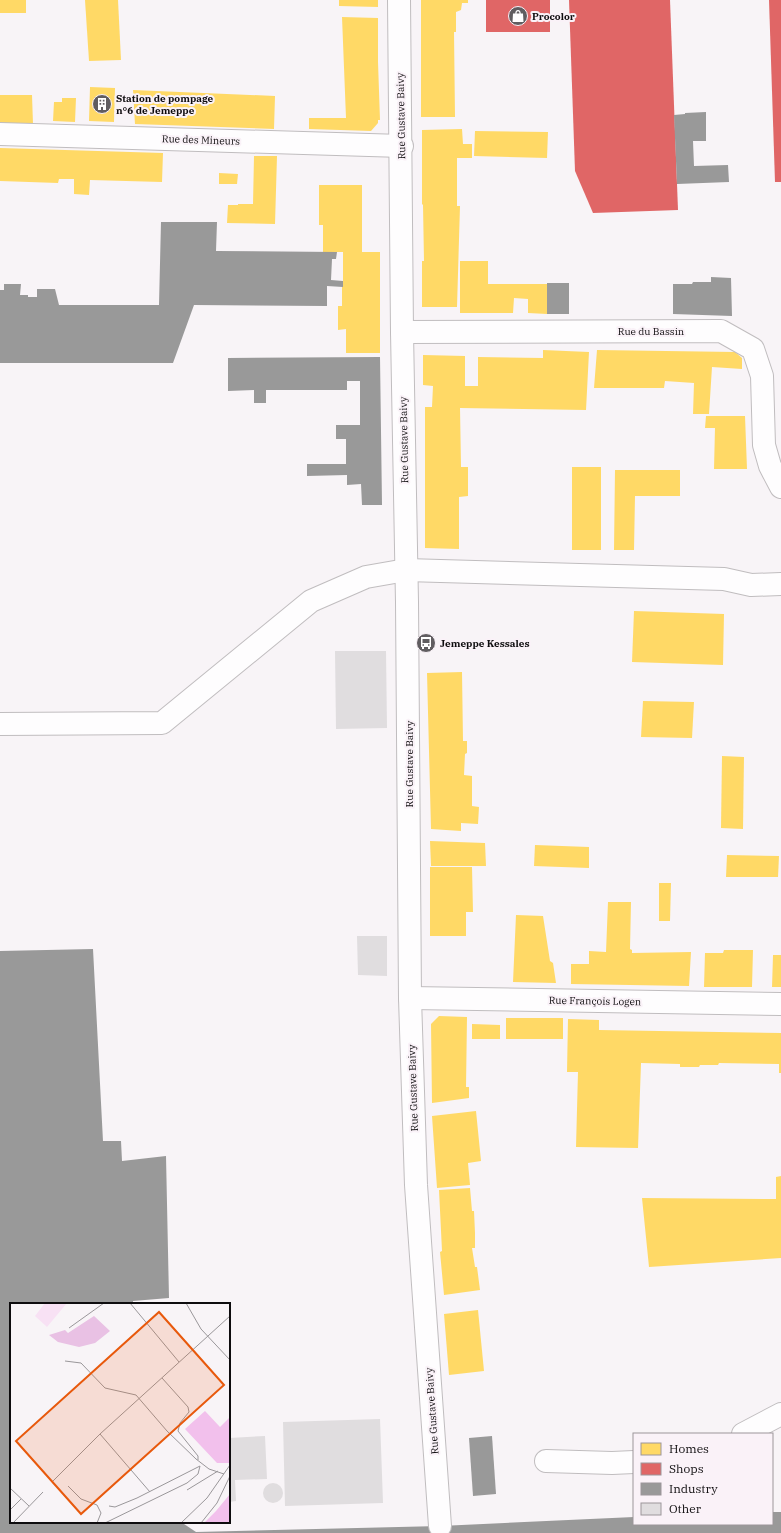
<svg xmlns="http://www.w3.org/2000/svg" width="781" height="1533" viewBox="0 0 781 1533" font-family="'IBM Plex Serif',serif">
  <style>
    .homes { fill: #ffd966 }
    .shops { fill: #e06666 }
    .industry { fill: #999 }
    .building { fill: #e0dddf }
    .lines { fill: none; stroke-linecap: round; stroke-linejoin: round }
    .minor-casing { stroke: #c0bdbf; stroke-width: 24 }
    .minor { stroke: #fefdfe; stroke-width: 22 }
    .labels { text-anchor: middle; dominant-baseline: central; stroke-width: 4; stroke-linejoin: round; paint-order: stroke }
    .poi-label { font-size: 10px; font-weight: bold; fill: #0e0c0e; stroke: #faf2f8; text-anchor: start }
    .street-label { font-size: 10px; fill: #0e0c0e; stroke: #faf2f8 }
    .inset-road { fill: none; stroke: #9a979a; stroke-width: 1 }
    .view { fill: #e8590c; fill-opacity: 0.15; stroke: #e8590c; stroke-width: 2 }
    .inset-edge { fill: none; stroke: #0e0c0e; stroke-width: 2 }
  </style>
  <rect width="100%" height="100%" fill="#f8f4f7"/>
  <g class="homes">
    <rect x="0" y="0" width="26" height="13"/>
    <polygon points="85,0 118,0 121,60 89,61"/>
    <polygon points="339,0 378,0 378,7 339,6"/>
    <polygon points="421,0 468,0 468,3 462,3 461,10 456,12 456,32 454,32 455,117 421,117"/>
    <polygon points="342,17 378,18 378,62 380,120 378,120 378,123 371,131 309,129 309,118 346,118"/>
    <polygon points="90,87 115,88 114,122 89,121"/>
    <polygon points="133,90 275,96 274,129 135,124"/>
    <polygon points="0,95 32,95 33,124 0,124"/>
    <polygon points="62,98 76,98 75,122 53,121 54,102 62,102"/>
    <polygon points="462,129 463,144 472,144 472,158 457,158 457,206 460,206 457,307 422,307 422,261 424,261 423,205 422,204 422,130"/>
    <polygon points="475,131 548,132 547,158 474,156"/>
    <polygon points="0,148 163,153 162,182 90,180 89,195 74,194 74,179 59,179 58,183 0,181"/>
    <polygon points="254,156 277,156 275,224 227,223 228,205 238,205 238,204 253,204"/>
    <polygon points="219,173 238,174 237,184 219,184"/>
    <polygon points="319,185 362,185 362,252 380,252 380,353 346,353 346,329 338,330 338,306 342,306 342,287 343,287 343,252 323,252 323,225 319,225"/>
    <polygon points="460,261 488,261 488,284 547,284 547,314 528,313 528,299 514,298 513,313 460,313"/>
    <polygon points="543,350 589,352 586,410 460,408 461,467 468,467 468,496 459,497 459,549 425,548 425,407 432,407 433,386 423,385 423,355 465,356 465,386 478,386 478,357 543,358"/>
    <polygon points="597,350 735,352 742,358 742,369 712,367 709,414 693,414 694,383 665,381 664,388 594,388"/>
    <polygon points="706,416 745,416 747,469 714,469 715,428 705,428"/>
    <rect x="572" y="467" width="29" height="83"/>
    <polygon points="615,470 680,470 680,496 635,496 634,550 614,550"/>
    <polygon points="634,611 724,614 723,665 632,662"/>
    <polygon points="462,672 463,741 467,741 467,753 465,754 464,775 472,776 472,806 479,807 478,824 461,823 461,831 431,829 427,673"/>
    <polygon points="643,701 694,702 692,738 641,737"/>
    <polygon points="722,756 744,757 743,829 721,828"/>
    <polygon points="430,841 485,843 486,866 431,866"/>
    <polygon points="535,845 589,847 589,868 534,866"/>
    <polygon points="727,855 779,856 778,877 726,877"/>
    <polygon points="430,867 472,867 473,912 466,912 466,936 430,936"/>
    <polygon points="659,883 671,883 670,921 659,921"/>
    <polygon points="608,902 631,902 630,949 632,950 632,953 691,952 689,986 571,984 571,964 589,964 589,951 606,952"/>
    <polygon points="516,915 543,916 550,961 553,963 556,983 513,982"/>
    <polygon points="724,950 753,950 752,987 704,987 705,953 723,953"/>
    <polygon points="773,955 781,955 781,987 772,987"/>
    <polygon points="439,1016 467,1017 466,1087 469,1087 469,1098 432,1103 431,1024"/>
    <rect x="506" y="1018" width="57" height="21"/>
    <polygon points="568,1019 599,1020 599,1030 781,1033 781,1073 779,1073 779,1064 719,1063 718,1065 700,1065 699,1067 680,1067 680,1064 641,1063 638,1148 576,1147 578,1072 567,1072"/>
    <polygon points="472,1024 500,1025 500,1039 472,1039"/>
    <polygon points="476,1111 481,1161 468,1163 470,1185 437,1188 432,1116"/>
    <polygon points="781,1176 781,1258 649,1267 642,1198 776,1199 776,1177"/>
    <polygon points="470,1188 472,1211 474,1211 475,1233 475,1248 472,1248 475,1267 477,1267 480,1290 444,1295 440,1252 442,1251 439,1190"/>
    <polygon points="478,1310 484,1371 449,1375 444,1314"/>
  </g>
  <g class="shops">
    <rect x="486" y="0" width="64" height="32"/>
    <polygon points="569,0 670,0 678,210 593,213 575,171"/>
    <polygon points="769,0 781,0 781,182 775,182"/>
  </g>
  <g class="industry">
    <polygon points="706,112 706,141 693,141 694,166 728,165 729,182 677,184 674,115 685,114 685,113"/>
    <polygon points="161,222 217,222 216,251 337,252 336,259 332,259 331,280 343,281 343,287 327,286 327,306 194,305 173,363 0,363 0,290 4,290 4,284 21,284 20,295 28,295 28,297 37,297 37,289 55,289 59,305 159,305"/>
    <polygon points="711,277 731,278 732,316 673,314 673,284 692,284 693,282 711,282"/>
    <rect x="547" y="283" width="22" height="31"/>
    <polygon points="380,357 382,505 362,505 361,484 347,485 347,475 307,476 307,464 346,464 346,439 336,439 336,425 360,425 360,381 347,381 347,390 266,390 266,403 254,403 254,390 228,391 228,358"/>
    <polygon points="93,949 103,1141 121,1141 122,1161 166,1156 169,1298 133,1301 133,1304 11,1304 11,1522 181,1522 196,1532 440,1526 634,1517 634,1524 772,1524 772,1512 781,1512 781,1533 0,1533 0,951"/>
    <polygon points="492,1436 496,1494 473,1496 469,1438"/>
  </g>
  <g class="building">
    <polygon points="335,651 386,651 387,728 336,729"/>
    <polygon points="357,936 387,936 387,976 358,975"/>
    <polygon points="380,1419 383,1503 285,1506 283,1422"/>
    <polygon points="265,1436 267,1479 235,1480 236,1501 229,1502 229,1438"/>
    <circle cx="273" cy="1493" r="10"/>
  </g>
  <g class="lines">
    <g class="minor-casing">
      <g id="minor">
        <polyline points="399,0 402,332 407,602 410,998 416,1185 440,1526"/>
        <polyline points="0,134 402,146"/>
        <polyline points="402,332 721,331 753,349 762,376 764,445 770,466 781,487"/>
        <polyline points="0,724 162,723 311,601 366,577 406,570 724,579 751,585 781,584"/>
        <polyline points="410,998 781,1004"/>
        <polyline points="743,1434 781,1414"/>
        <polyline points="546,1461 612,1463 634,1462"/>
      </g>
    </g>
    <use href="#minor" class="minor"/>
  </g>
  <defs>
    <g id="shop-disc" transform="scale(1)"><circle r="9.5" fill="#605d60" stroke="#faf2f8"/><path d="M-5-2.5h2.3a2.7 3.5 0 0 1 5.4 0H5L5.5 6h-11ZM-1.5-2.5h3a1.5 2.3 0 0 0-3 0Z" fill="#fff"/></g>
    <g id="building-disc" transform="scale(1)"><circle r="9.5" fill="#605d60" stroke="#faf2f8"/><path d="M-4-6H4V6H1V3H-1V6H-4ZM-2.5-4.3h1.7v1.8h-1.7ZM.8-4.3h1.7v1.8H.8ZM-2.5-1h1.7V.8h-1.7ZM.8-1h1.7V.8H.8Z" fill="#fff"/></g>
    <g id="bus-disc" transform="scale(1)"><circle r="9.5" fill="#605d60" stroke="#faf2f8"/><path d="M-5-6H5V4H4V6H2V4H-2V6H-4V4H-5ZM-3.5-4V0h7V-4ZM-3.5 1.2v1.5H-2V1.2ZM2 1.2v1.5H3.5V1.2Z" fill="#fff"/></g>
  </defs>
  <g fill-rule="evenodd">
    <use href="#shop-disc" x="518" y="16"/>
    <use href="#building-disc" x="102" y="104"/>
    <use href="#bus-disc" x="426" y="643"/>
  </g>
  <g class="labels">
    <g class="poi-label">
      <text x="532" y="16">Procolor</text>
      <text x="116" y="98">Station de pompage<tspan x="116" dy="12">n°6 de Jemeppe</tspan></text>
      <text x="440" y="643">Jemeppe Kessales</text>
    </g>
    <g class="street-label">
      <text transform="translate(401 116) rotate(-91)">Rue Gustave Baivy</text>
      <text transform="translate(201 140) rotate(2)">Rue des Mineurs</text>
      <text x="651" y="331">Rue du Bassin</text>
      <text transform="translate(404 440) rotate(-91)">Rue Gustave Baivy</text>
      <text transform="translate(409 764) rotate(-90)">Rue Gustave Baivy</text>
      <text transform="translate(595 1001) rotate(1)">Rue François Logen</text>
      <text transform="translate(413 1088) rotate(-92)">Rue Gustave Baivy</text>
      <text transform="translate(432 1411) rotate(-94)">Rue Gustave Baivy</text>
    </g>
  </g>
  <g transform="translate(10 1303)">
    <rect width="220" height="220" fill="#f8f4f7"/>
    <path d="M35,0H57L37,24L25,13Z" fill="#f8e1f4"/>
    <path d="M84,13L100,28L85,40L69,44L48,39L39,32L55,27L58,30Z" fill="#e9c1e4"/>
    <path d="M195,108L210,124L220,114V160H207L175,126ZM220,191V220H194L206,208Z" fill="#f2c0ec"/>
    <path class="inset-road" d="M120,0L169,59M176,0L191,26L220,57M59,25L94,0M55,58L71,60L95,85L126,92L157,128L186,156L199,166L214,171M152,75L178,104L179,109L170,120L168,128L188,153V157M90,131L140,189M43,178L90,131L220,13M58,183L71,196L87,202L91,210L87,220M0,185L19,203M177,187L208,168M99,203L105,204L127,195L190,163M0,207L11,196M3,220L33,189M95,220L177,180L188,171L190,163M171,220L197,195L220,162M191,220L207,200L220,173"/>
    <path class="view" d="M149,9L214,82L71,211L6,138Z"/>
    <rect width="220" height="220" class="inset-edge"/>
  </g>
  <rect x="633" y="1433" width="140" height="92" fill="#faf2f8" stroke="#9c969a"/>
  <rect x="641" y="1443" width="20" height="12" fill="#ffd966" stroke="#9c969a"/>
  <text x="669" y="1453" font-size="12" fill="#0e0c0e">Homes</text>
  <rect x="641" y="1463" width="20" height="12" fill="#e06666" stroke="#9c969a"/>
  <text x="669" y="1473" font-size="12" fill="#0e0c0e">Shops</text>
  <rect x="641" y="1483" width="20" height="12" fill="#999999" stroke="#9c969a"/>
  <text x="669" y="1493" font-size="12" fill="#0e0c0e">Industry</text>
  <rect x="641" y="1503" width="20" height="12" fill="#e0dddf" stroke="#9c969a"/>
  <text x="669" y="1513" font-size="12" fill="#0e0c0e">Other</text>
</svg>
